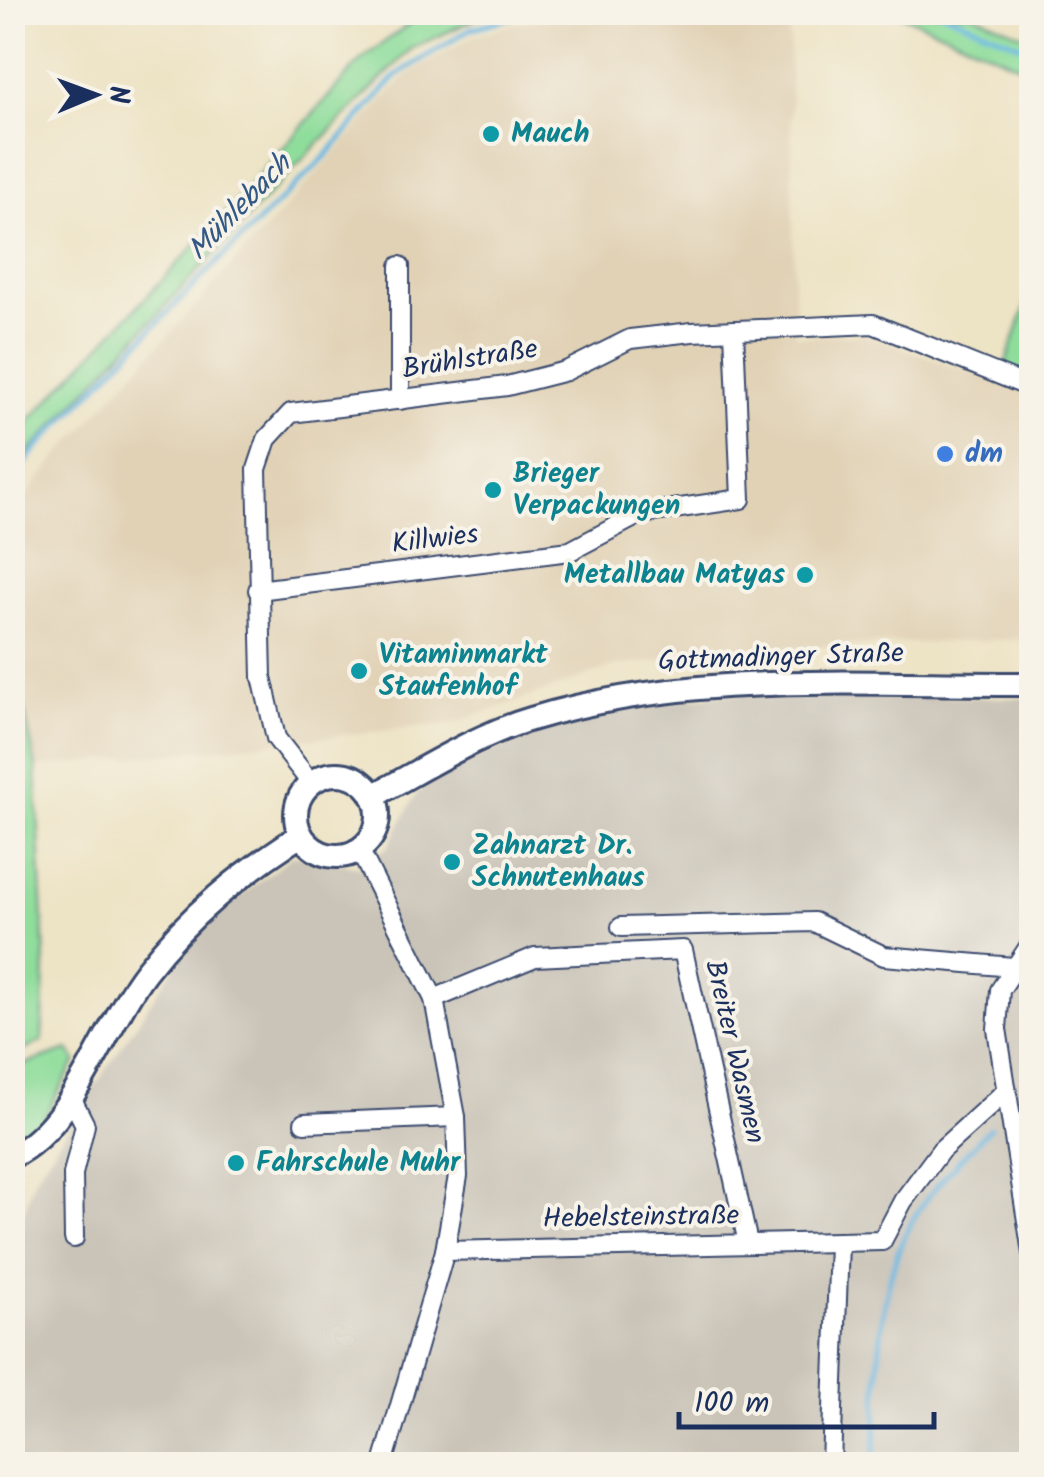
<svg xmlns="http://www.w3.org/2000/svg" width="1044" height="1477" viewBox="0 0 1044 1477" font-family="Kalam,sans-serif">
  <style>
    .built { fill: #e1d2b6 }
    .industrial { fill: #c9c3b8 }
    .green { fill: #8fdd9b; stroke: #55867c; stroke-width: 2.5 }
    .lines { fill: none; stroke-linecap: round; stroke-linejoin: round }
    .stream { stroke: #66b6e1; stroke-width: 5 }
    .minor-casing { stroke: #3a4a6d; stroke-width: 22 }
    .major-casing { stroke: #3a4a6d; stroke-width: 28 }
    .minor { stroke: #fff; stroke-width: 18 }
    .major { stroke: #fff; stroke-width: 22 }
    .culture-dot { fill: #0f9aa8; stroke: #f7f3e8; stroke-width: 4 }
    .shop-dot { fill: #3f7fe0; stroke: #f7f3e8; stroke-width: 4 }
    .labels { text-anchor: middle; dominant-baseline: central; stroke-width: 8; stroke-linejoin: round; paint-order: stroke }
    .culture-label { font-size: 28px; font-weight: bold; fill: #0d838f; stroke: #f7f3e8; text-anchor: start }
    .street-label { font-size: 28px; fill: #1b2f5e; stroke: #f7f3e8 }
    .shop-label { font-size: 28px; font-weight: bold; fill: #366cbe; stroke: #f7f3e8; text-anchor: start }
    .water-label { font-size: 30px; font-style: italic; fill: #325885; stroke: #f7f3e8 }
  </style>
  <rect width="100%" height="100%" fill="#f7f3e8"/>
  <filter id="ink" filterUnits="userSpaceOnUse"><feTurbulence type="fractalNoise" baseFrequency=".01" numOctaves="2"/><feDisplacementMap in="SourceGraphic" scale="20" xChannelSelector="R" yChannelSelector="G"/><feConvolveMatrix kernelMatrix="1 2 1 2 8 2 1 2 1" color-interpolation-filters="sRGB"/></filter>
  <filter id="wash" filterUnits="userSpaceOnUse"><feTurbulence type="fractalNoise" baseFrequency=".0048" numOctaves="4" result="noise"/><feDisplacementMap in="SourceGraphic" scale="40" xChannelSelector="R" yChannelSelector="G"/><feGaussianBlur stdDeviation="2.25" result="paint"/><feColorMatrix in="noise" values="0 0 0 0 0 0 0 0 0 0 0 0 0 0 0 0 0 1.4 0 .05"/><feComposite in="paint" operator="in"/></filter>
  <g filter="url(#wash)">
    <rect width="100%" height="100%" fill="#ede3c5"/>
    <polygon class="built" points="573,12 789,13 795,336 867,335 1031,394 1031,639 763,648 615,666 455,723 36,767 13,652 12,515 53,462 405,76 475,35 543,17"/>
    <polygon class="industrial" points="727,694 1031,698 1031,1464 13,1464 12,1252 34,1179 200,928 293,855 360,867 388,847 417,793 449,769 535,732 612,709"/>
    <g class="green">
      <polygon points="423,13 488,13 411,49 295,167 13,469 13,438 221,218 361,60"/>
      <polygon points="897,13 971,13 1031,38 1031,70"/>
      <polygon points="1031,291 1031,388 1001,376"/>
      <polygon points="12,652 36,767 45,965 42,1041 13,1056"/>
      <polygon points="68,1050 76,1061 41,1123 13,1143 13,1068"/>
    </g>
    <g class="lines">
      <g class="stream">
        <polyline points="941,12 1032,50"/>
        <polyline points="12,480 38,447 203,276 325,157 397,75 470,29 531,12"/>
        <polyline points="1030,1090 1032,1088"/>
        <path d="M874,1464C880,1389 873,1307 904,1237C922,1196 959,1161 990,1128"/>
      </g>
    </g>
  </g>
  <g filter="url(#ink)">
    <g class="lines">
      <g class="minor-casing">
        <g id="minor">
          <polyline points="400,266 400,400"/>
          <polyline points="258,590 570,551 640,514 741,499 734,330"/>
          <polyline points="311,783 276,738 262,677 257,469 267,439 291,413 507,386 566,371 630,339 692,332 873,324 1032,388"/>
          <polyline points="359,849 434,999 456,1117 458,1176 445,1251 383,1464"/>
          <polyline points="621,927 814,922 884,956 1013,967"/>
          <polyline points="1032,942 1000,990 997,1029 1032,1253"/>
          <polyline points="434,999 535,957 683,950 748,1243"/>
          <polyline points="71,1097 85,1125 73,1174 74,1238"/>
          <polyline points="304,1123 456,1117"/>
          <polyline points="445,1251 882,1241 903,1201 941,1150 1006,1091"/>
          <polyline points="831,1464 839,1244"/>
        </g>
      </g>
      <g class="major-casing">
        <g id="major">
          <circle cx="337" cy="815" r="41"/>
          <path d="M373,796C424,769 476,735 531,719C692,670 865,685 1032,684"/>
          <path d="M12,1156C74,1127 104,1025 146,971C189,915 241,873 301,835"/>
        </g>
      </g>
      <use href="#minor" class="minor"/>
      <use href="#major" class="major"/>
    </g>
  </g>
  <g class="culture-dot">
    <circle cx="491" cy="134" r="10"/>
    <circle cx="493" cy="490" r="10"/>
    <circle cx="805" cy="575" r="10"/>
    <circle cx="359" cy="671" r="10"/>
    <circle cx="452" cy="862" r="10"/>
    <circle cx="236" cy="1163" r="10"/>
  </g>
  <circle class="shop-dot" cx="945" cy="454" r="10"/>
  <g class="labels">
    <g class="culture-label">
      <text x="511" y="134">Mauch</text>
      <text x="513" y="474">Brieger<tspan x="513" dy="32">Verpackungen</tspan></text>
      <text x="785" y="575" text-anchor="end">Metallbau Matyas</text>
      <text x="379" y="655">Vitaminmarkt<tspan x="379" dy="32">Staufenhof</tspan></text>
      <text x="472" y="846">Zahnarzt Dr.<tspan x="472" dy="32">Schnutenhaus</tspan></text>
      <text x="256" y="1163">Fahrschule Muhr</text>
    </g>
    <g class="street-label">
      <text transform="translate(470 360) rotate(-9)">Brühlstraße</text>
      <text transform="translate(435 540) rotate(-7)">Killwies</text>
      <text transform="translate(781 658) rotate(-2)">Gottmadinger Straße</text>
      <text transform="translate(734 1052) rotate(77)">Breiter Wasmen</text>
      <text transform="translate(641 1218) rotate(-1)">Hebelsteinstraße</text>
    </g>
    <g class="shop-label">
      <text x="965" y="454">dm</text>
    </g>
    <g class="water-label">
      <text transform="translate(240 208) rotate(-46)">Mühlebach</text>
    </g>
  </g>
  <rect width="1044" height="1477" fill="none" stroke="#f7f3e8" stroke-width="50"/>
  <g transform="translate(95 95) rotate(89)" stroke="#f7f3e8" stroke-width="8" paint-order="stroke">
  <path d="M0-8L18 38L0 25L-18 38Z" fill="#1b2f5e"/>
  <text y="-15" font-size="28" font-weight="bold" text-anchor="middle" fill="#1b2f5e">N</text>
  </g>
  <path d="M679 1412v15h255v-15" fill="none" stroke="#1b2f5e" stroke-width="5"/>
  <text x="694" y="1412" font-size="30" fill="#1b2f5e" stroke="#f7f3e8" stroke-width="8" paint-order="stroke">100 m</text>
</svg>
